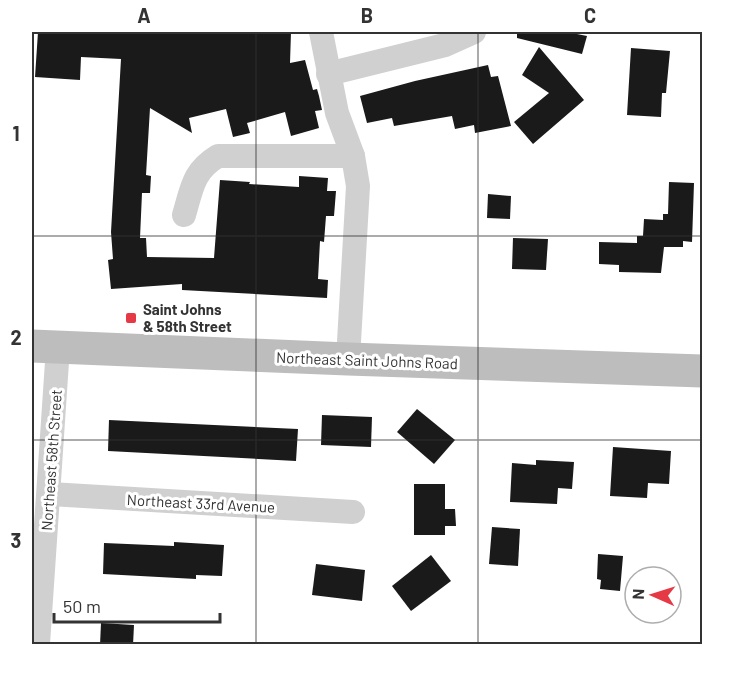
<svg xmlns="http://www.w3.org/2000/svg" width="734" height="676" viewBox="0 0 734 676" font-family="Barlow,sans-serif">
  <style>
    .building { fill: #1a1a1a }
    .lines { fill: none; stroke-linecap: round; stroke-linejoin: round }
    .street { stroke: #d0d0d0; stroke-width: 24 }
    .secondary { stroke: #bdbdbd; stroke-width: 33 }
    .grid { fill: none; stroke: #333; stroke-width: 1.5; stroke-opacity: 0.55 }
    .poi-dot { fill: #e63946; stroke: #fff; stroke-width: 2 }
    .labels { text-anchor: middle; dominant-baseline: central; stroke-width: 6; stroke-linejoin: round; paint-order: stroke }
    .poi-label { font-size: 15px; font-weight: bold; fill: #333; stroke: #fff; text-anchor: start }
    .street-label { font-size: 15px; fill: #333; stroke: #fff }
    .neatline { fill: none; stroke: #333; stroke-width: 2 }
    .grid-label { font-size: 20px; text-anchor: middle; font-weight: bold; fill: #333 }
  </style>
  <rect width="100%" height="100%" fill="#fff"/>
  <g class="building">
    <polygon points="38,32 291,32 290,63 305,60 313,90 317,89 319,96 322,110 315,111 319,128 291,136 285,112 247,123 250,133 233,137 226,109 189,118 192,133 150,108 146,175 151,176 150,193 142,193 140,238 146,238 147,257 214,258 220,180 250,182 249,184 299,187 299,176 328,178 327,191 336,191 334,216 326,216 324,242 320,241 318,279 328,280 327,298 182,290 182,284 111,289 108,260 113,259 111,232 121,59 81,57 80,80 35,77"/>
    <polygon points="517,32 567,32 587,36 582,54 517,38"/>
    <polygon points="539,47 584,100 533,144 514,122 549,93 522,75"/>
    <polygon points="631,48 670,51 666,93 662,93 661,117 627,115"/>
    <polygon points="488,65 491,77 498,76 511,126 475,133 474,125 455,129 452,116 394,126 392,118 367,123 360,96 415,81"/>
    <polygon points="669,182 694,183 692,242 683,241 683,247 664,247 661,273 619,272 619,265 599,264 599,242 637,243 637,236 643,236 644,219 663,220 663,214 668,214"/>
    <polygon points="488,194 511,196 510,219 487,218"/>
    <polygon points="513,238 548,239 546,270 512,269"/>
    <polygon points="417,409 455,440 434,464 397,432"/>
    <polygon points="322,415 372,417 371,447 321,445"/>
    <polygon points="109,420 298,429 296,461 108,451"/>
    <polygon points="613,447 671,451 669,484 648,483 647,498 610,496"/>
    <polygon points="536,460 574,462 572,489 558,488 557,504 510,502 512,463 536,465"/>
    <polygon points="414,484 445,484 445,509 455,509 456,526 445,526 445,535 414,535"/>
    <polygon points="492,527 520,529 518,566 489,564"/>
    <polygon points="174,542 224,545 222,576 196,575 196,579 103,574 104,543 174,546"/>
    <polygon points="598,554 623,556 620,591 600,589 601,580 597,579"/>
    <polygon points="431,555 451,581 411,611 392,586"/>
    <polygon points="316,564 365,570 362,601 312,595"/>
    <polygon points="101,623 134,625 133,645 100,645"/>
  </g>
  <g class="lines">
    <g class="street">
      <polyline points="321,32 337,113 353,156 358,186 348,359"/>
      <polyline points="328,74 445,45 474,32"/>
      <path d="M184,215C192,188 193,171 218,156H353"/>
      <polyline points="50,494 353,512"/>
      <polyline points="38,644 58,347"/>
    </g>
    <polyline class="secondary" points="32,346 348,359 702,371"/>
  </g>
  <path class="grid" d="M256,32V644M478,32V644M32,236H702M32,440H702"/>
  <rect class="poi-dot" x="125" y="312" width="12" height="12" rx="3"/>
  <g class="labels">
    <g class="poi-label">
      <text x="143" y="309">Saint Johns<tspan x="143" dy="17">&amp; 58th Street</tspan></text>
    </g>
    <g class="street-label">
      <text transform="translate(367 360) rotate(2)">Northeast Saint Johns Road</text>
      <text transform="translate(51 460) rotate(-86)">Northeast 58th Street</text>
      <text transform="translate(201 503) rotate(3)">Northeast 33rd Avenue</text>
    </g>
  </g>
  <rect width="734" height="676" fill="none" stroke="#ffffff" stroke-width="66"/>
  <g transform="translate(653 595) rotate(273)"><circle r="28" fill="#ffffff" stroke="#adadad" stroke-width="1.5"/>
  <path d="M0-4.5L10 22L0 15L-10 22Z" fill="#e63946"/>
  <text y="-9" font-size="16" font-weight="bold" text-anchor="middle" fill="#333333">N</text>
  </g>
  <path d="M54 613v9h166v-9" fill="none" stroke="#333333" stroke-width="3"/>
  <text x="63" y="613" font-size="18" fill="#333333" stroke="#ffffff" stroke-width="4.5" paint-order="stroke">50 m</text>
  <rect x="33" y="33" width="668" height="610" class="neatline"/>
  <g class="grid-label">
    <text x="144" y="23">A</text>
    <text x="367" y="23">B</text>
    <text x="590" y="23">C</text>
    <text x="16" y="141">1</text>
    <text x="16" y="345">2</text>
    <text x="16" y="548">3</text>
  </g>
</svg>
